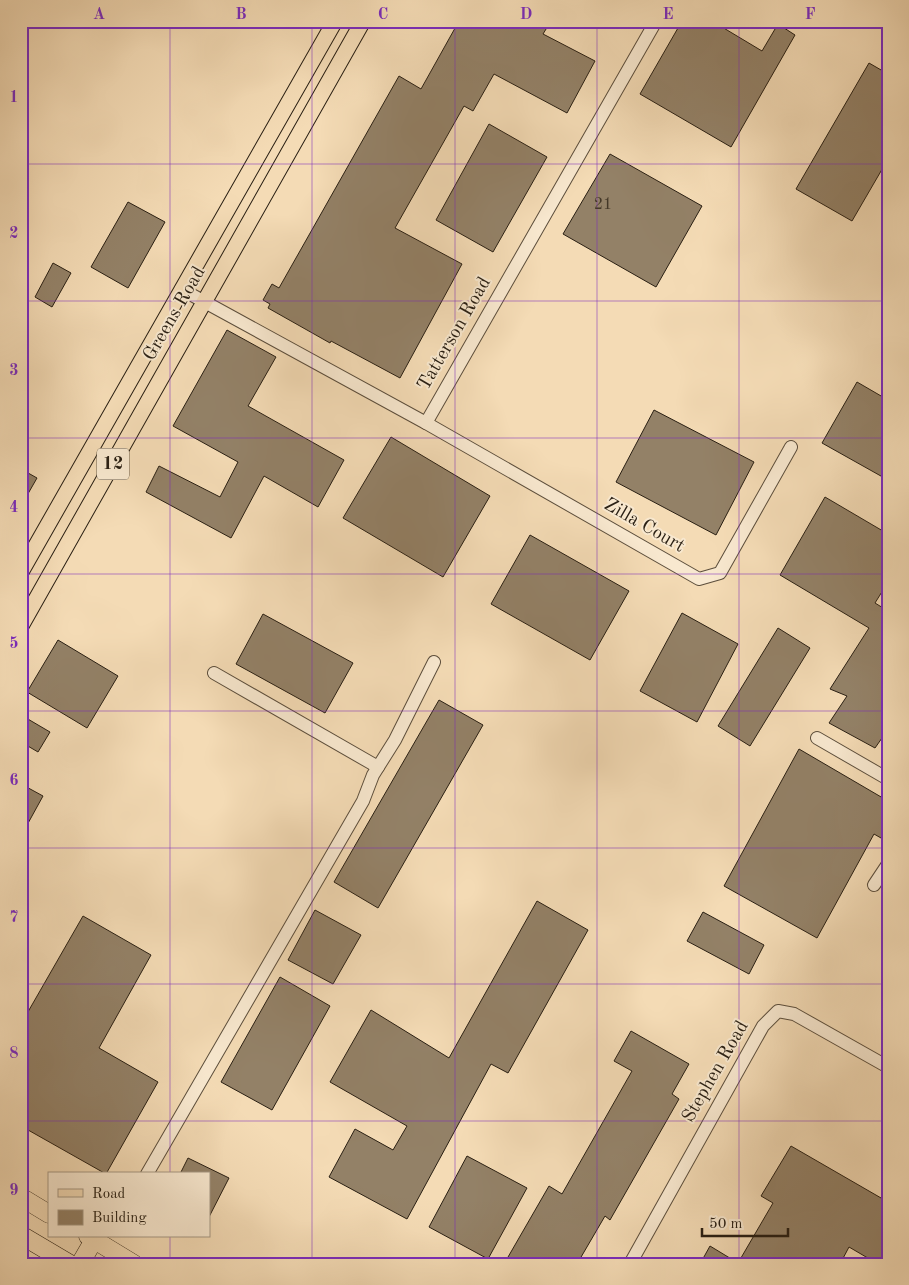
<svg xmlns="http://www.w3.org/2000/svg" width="909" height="1285" viewBox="0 0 909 1285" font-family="'Old Standard TT',serif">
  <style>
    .building { fill: #938167; stroke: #291f13 }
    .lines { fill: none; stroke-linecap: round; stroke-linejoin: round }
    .minor-casing { stroke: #5c4e3c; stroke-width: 14 }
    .major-casing { stroke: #291f13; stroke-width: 17 }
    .highway-casing { stroke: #291f13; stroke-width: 19 }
    .minor { stroke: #f8e8cf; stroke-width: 12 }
    .major { stroke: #f4dbb5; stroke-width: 15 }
    .highway { stroke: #f4dbb5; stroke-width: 18 }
    .grid { fill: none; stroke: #7b2cbf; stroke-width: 1; stroke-opacity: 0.55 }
    .labels { text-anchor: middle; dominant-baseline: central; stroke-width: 4; stroke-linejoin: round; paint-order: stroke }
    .number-label { font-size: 16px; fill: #443828 }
    .shield { fill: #f8e8cf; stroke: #675b4b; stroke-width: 1 }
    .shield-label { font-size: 18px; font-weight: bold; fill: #291f13 }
    .street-label { font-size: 19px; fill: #291f13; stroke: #f8e8cf }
    .neatline { fill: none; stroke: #7b2cbf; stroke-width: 2 }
    .grid-label { font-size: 16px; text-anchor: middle; font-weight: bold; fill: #7b2cbf }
  </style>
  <rect width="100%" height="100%" fill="#f4dbb5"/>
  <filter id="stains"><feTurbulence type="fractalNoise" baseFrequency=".004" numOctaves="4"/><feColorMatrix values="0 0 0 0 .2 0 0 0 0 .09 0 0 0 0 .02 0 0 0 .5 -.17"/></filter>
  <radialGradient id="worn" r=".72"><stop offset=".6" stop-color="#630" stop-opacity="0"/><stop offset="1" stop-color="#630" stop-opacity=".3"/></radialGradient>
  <g class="building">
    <polygon points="459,21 551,21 543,34 595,61 567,113 494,74 473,111 464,106 395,228 462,264 400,378 331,341 330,343 268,308 270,304 263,300 272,284 279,288 399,76 421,89"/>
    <polygon points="682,21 712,21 762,51 778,24 795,35 731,147 640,94"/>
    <polygon points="869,63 888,74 888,159 852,221 796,189"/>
    <polygon points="489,124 547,157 493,252 436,220"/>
    <polygon points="610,154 702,206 656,287 563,234"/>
    <polygon points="128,202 165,222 128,288 91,267"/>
    <polygon points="53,263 71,273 52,307 35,297"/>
    <polygon points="227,330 276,357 248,406 344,460 318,507 264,476 231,538 146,492 159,466 220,497 238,462 173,426"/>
    <polygon points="857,382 888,400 888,480 822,443"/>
    <polygon points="654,410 754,462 716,535 616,482"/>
    <polygon points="391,437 490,496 443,577 343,518"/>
    <polygon points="21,469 37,478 21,506"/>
    <polygon points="825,497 888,534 888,582 875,603 888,611 888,742 882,738 875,748 829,723 847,696 830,689 869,628 780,575"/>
    <polygon points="530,535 629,591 590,660 491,604"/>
    <polygon points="682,613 738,644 697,722 640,691"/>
    <polygon points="263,614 353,663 325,713 236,664"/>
    <polygon points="778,628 810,648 750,746 718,726"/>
    <polygon points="58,640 118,676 87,728 27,692"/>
    <polygon points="439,700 483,725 378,908 334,882"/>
    <polygon points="21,715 50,732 38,752 21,742"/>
    <polygon points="799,749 888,801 888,842 874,834 817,938 724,886"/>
    <polygon points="21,784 43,796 21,836"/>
    <polygon points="537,901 588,930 508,1073 491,1064 407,1219 329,1177 355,1129 393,1150 407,1126 330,1082 371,1010 449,1058"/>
    <polygon points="315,910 361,935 333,984 288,960"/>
    <polygon points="703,912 764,945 749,974 687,941"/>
    <polygon points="83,916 151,955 99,1048 158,1082 106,1174 21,1126 21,1024"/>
    <polygon points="280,977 330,1006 272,1110 221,1082"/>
    <polygon points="631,1031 689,1064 672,1094 679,1099 610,1220 605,1216 577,1264 504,1264 549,1186 562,1194 632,1071 614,1061"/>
    <polygon points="791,1146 888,1202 888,1264 878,1264 849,1247 840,1264 700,1264 710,1246 738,1263 773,1203 761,1196"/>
    <polygon points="467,1156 527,1188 488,1259 429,1227"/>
    <polygon points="188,1158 229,1178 209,1217 209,1174 180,1174"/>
  </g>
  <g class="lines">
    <g class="minor-casing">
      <g id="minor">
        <polyline points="181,289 426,423 656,21"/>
        <polyline points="426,423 699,579 720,573 791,447"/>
        <polyline points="214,673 378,767"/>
        <polyline points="817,738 888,779"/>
        <polyline points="874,885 888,864"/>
        <polyline points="147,1174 363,801 373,775 395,740 434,662"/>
        <polyline points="630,1264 763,1026 778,1011 794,1014 888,1067"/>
      </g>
    </g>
    <g class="major-casing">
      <g id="major">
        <polyline points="21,572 335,21"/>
        <polyline points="21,626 363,21"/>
      </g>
    </g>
    <g class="highway-casing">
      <g id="highway">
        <polyline points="21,1197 49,1214"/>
        <polyline points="21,1235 70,1264"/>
        <polyline points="88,1236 134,1264"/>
        <polyline points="80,1264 94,1240"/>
      </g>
    </g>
    <use href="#minor" class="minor"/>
    <use href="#major" class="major"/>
    <use href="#highway" class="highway"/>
  </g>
  <path class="grid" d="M170,21V1174M312,21V1264M455,21V1264M597,21V1264M739,21V1264M21,164H888M21,301H888M21,438H888M21,574H888M21,711H888M21,848H888M21,984H888M21,1121H888M170,1236V1264"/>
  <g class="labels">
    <g class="number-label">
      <text x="603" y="205">21</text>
    </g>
    <rect class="shield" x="97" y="448.5" width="32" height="31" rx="4"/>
    <g class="shield-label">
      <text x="113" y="464">12</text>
    </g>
    <g class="street-label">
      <text transform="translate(175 314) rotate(-60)">Greens Road</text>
      <text transform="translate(455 334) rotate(-60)">Tatterson Road</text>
      <text transform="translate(644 526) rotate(30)">Zilla Court</text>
      <text transform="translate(716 1072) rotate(-60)">Stephen Road</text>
    </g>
  </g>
  <rect width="909" height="1285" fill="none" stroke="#f4dbb5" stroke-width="55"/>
  <rect x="48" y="1172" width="162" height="65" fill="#f8e8cf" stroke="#a59884"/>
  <rect x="58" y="1189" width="25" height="8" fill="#f4dbb5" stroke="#a59884"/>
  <text x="92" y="1198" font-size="15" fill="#291f13">Road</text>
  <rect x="58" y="1210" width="25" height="15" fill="#938167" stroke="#a59884"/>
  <text x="92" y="1222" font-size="15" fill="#291f13">Building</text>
  <path d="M702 1228v8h86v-8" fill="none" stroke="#291f13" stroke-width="2.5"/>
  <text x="709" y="1228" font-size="15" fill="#291f13" stroke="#f8e8cf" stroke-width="4" paint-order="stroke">50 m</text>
  <rect x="28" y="28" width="854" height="1230" class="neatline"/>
  <g class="grid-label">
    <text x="99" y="19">A</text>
    <text x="241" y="19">B</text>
    <text x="383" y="19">C</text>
    <text x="526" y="19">D</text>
    <text x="668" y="19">E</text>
    <text x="810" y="19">F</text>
    <text x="14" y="102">1</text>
    <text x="14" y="238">2</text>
    <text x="14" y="375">3</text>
    <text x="14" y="512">4</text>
    <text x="14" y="648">5</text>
    <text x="14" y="785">6</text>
    <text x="14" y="922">7</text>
    <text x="14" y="1058">8</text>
    <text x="14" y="1195">9</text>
  </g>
  <rect width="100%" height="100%" filter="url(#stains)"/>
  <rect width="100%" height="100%" fill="url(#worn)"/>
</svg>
